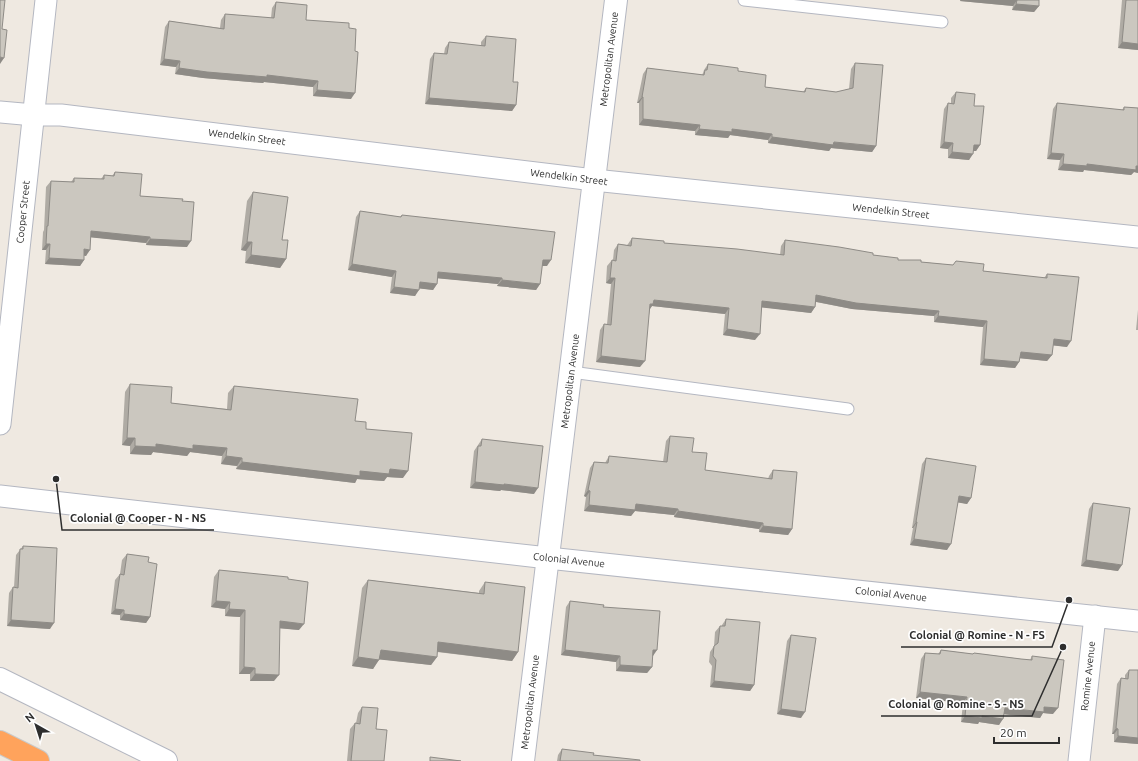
<svg xmlns="http://www.w3.org/2000/svg" width="1138" height="761" viewBox="0 0 1138 761" font-family="Ubuntu,sans-serif">
  <style>
    .lines { fill: none; stroke-linecap: round; stroke-linejoin: round }
    .lane-casing { stroke: #b4b7c1; stroke-width: 13 }
    .street-casing { stroke: #b4b7c1; stroke-width: 23 }
    .secondary-casing { stroke: #b4b7c1; stroke-width: 24 }
    .highway-casing { stroke: #c9c9c9; stroke-width: 24 }
    .lane { stroke: #fff; stroke-width: 11 }
    .street { stroke: #fff; stroke-width: 21 }
    .secondary { stroke: #fff; stroke-width: 22 }
    .highway { stroke: #ffa35c; stroke-width: 22 }
    .wall { fill: #afaba4 }
    .shaded-wall { fill: #8e8b86 }
    .building { fill: #cbc7bf; stroke: #8e8b86 }
    .labels { text-anchor: middle; dominant-baseline: central; stroke-width: 3.5; stroke-linejoin: round; paint-order: stroke }
    .street-label { font-size: 10px; fill: #2e2e2e; stroke: #fff }
    .leader { fill: none; stroke: #2e2e2e; stroke-width: 1.5 }
    .callout-dot { fill: #2e2e2e; stroke: #fff; stroke-width: 1.5 }
    .callout-label { font-size: 11px; text-anchor: middle; font-weight: bold; fill: #2e2e2e; stroke: #fff; stroke-width: 3.5; stroke-linejoin: round; paint-order: stroke }
  </style>
  <rect width="100%" height="100%" fill="#efe9e1"/>
  <g class="lines">
    <g class="lane-casing">
      <g id="lane">
        <polyline points="744,0 942,22"/>
        <polyline points="571,372 848,409"/>
      </g>
    </g>
    <g class="street-casing">
      <g id="street">
        <polyline points="0,112 34,115 61,115 594,180 1138,237"/>
        <polyline points="0,424 46,0"/>
        <polyline points="0,496 548,558 1138,621"/>
        <polyline points="1079,761 1095,616"/>
      </g>
    </g>
    <g class="secondary-casing">
      <g id="secondary">
        <polyline points="0,679 166,761"/>
        <polyline points="523,761 616,0"/>
      </g>
    </g>
    <g class="highway-casing">
      <polyline id="highway" points="0,742 38,761"/>
    </g>
    <use href="#lane" class="lane"/>
    <use href="#street" class="street"/>
    <use href="#secondary" class="secondary"/>
    <use href="#highway" class="highway"/>
  </g>
  <g class="wall">
    <polygon points="960,0 1039,0 1039,6 1034,12 1012,10 1013,6 960,1"/>
    <polygon points="1122,0 1138,0 1138,50 1118,48"/>
    <polygon points="276,2 306,20 349,28 351,99 313,96 313,87 264,82 263,83 203,78 175,74 176,67 160,65 165,27 169,21 220,28 221,20 225,14 271,18 272,8"/>
    <polygon points="486,36 513,82 516,105 512,111 425,104 430,59 434,53 444,54 445,48 449,42 481,46 481,42"/>
    <polygon points="855,63 876,146 872,152 831,148 829,151 768,143 768,140 730,135 728,138 695,135 695,131 639,125 639,103 637,103 643,74 647,68 702,75 703,73 704,70 708,64 738,71 765,87 803,92 806,88 836,92 849,89 851,69"/>
    <polygon points="956,92 974,106 980,145 976,151 973,151 969,160 948,158 948,149 940,148 944,109 948,103 951,103 951,98"/>
    <polygon points="1057,103 1122,110 1124,107 1138,108 1138,173 1134,172 1131,175 1084,170 1083,172 1058,170 1060,160 1047,159 1053,109"/>
    <polygon points="115,172 140,196 182,201 187,247 146,245 146,243 91,237 86,256 84,255 84,260 80,266 45,264 46,250 42,250 43,232 44,230 46,187 51,181 71,182 74,178 101,179 104,175 112,176"/>
    <polygon points="253,192 282,240 286,259 280,268 245,263 246,251 241,250 247,201"/>
    <polygon points="360,211 400,217 402,215 547,266 542,266 540,284 536,290 497,286 498,284 438,278 437,284 433,290 419,288 415,296 390,293 392,277 348,270 356,217"/>
    <polygon points="632,238 664,243 780,255 781,246 785,240 873,255 898,260 921,262 953,265 956,261 983,271 1044,278 1047,274 1067,347 1053,345 1052,355 1047,361 1020,358 1019,362 1015,368 980,365 983,327 934,322 934,316 852,309 816,302 815,307 811,313 762,307 755,340 723,335 725,314 652,306 650,309 640,367 596,362 600,330 604,324 607,324 611,284 606,283 607,266 612,260 613,260 614,250 618,244 627,245 628,244"/>
    <polygon points="1138,310 1138,330 1136,330"/>
    <polygon points="130,384 171,403 227,409 228,393 234,386 355,421 366,429 403,478 387,477 384,481 357,479 355,483 236,469 237,466 221,464 222,456 190,452 187,456 153,452 151,455 130,454 130,446 122,445 125,392"/>
    <polygon points="670,436 692,452 705,470 768,479 769,476 773,470 792,529 788,535 759,532 759,529 674,517 674,515 635,511 631,516 584,511 586,497 584,496 590,468 594,462 605,463 609,456 663,462 666,441"/>
    <polygon points="482,439 534,494 501,490 500,491 470,488 474,451"/>
    <polygon points="926,458 971,498 967,504 958,502 947,550 910,545 913,528 912,528 922,464"/>
    <polygon points="1093,503 1118,571 1081,566 1089,509"/>
    <polygon points="23,546 50,629 7,626 9,593 13,587 14,587 16,555"/>
    <polygon points="127,554 148,562 150,617 146,623 120,620 120,615 111,614 115,580 120,574 122,560"/>
    <polygon points="219,570 288,579 299,630 280,628 274,681 250,681 250,674 239,674 240,617 225,616 225,609 211,607 214,577"/>
    <polygon points="368,580 479,593 479,591 485,582 518,652 512,661 437,652 437,657 431,665 379,659 373,669 352,666 362,588"/>
    <polygon points="570,601 603,607 653,656 652,656 652,667 647,673 616,671 616,662 561,655 566,607"/>
    <polygon points="726,619 754,685 750,691 710,687 712,666 709,662 710,652 714,646 715,632 720,626 722,626 722,625"/>
    <polygon points="791,635 801,718 777,714 787,641"/>
    <polygon points="941,650 972,654 974,653 1021,659 1030,660 1032,656 1053,714 1043,713 1040,718 1004,714 999,725 979,722 978,724 961,722 963,703 916,698 921,659 925,653 938,654"/>
    <polygon points="1129,670 1138,670 1138,744 1114,742 1114,734 1112,734 1117,684 1121,678 1125,679 1125,675"/>
    <polygon points="362,707 376,729 384,761 347,761 350,729 355,723 356,723 358,713"/>
    <polygon points="562,749 593,755 640,761 557,761 558,755"/>
  </g>
  <g class="shaded-wall">
    <polygon points="961,0 1017,0 1013,6 960,1"/>
    <polygon points="1016,4 1039,6 1034,12 1012,10"/>
    <polygon points="1122,42 1138,44 1138,50 1118,48"/>
    <polygon points="0,57 4,58 0,64"/>
    <polygon points="164,59 180,61 176,67 160,65"/>
    <polygon points="179,68 267,75 318,81 313,87 264,82 263,83 203,78 175,74"/>
    <polygon points="317,90 355,93 351,99 313,96"/>
    <polygon points="642,97 643,97 639,103 637,103"/>
    <polygon points="429,98 516,105 512,111 425,104"/>
    <polygon points="643,119 700,125 695,131 639,125"/>
    <polygon points="699,129 732,129 772,134 768,140 730,135 728,138 695,135"/>
    <polygon points="772,137 876,146 872,152 831,148 829,151 768,143"/>
    <polygon points="944,142 953,143 948,149 940,148"/>
    <polygon points="974,145 980,145 976,151 969,151"/>
    <polygon points="952,152 973,154 969,160 948,158"/>
    <polygon points="1051,153 1064,154 1060,160 1047,159"/>
    <polygon points="1063,164 1087,164 1136,166 1138,166 1138,173 1134,172 1131,175 1084,170 1083,172 1058,170"/>
    <polygon points="91,231 150,237 146,243 87,237"/>
    <polygon points="150,239 191,241 187,247 146,245"/>
    <polygon points="247,242 252,242 246,251 241,250"/>
    <polygon points="46,244 50,244 46,250 42,250"/>
    <polygon points="84,249 90,250 86,256 80,255"/>
    <polygon points="251,255 286,259 280,268 245,263"/>
    <polygon points="49,258 84,260 80,266 45,264"/>
    <polygon points="543,260 551,260 547,266 539,266"/>
    <polygon points="352,264 396,271 392,277 348,270"/>
    <polygon points="438,272 502,278 498,284 434,278"/>
    <polygon points="610,278 615,278 611,284 606,283"/>
    <polygon points="502,280 540,284 536,290 497,286"/>
    <polygon points="420,282 437,284 433,290 415,288"/>
    <polygon points="394,287 419,290 415,296 390,293"/>
    <polygon points="816,295 939,311 934,316 852,309 812,301"/>
    <polygon points="654,300 729,308 725,314 652,306 649,310 646,310"/>
    <polygon points="762,301 815,307 811,313 758,307"/>
    <polygon points="938,316 987,321 983,327 934,322"/>
    <polygon points="727,329 760,334 755,340 723,335"/>
    <polygon points="1054,339 1071,341 1067,347 1049,345"/>
    <polygon points="1021,352 1052,355 1047,361 1017,358"/>
    <polygon points="601,356 645,361 640,367 596,362"/>
    <polygon points="984,359 1019,362 1015,368 980,365"/>
    <polygon points="127,438 135,438 130,446 122,445"/>
    <polygon points="156,444 193,445 227,448 222,456 190,452 187,456 153,452 151,455 130,454 135,446"/>
    <polygon points="226,456 242,458 237,466 221,464"/>
    <polygon points="242,462 360,471 390,469 408,471 403,478 387,477 384,481 357,479 355,483 236,469"/>
    <polygon points="475,482 504,484 538,488 534,494 501,490 500,491 470,488"/>
    <polygon points="588,490 590,491 586,497 584,496"/>
    <polygon points="959,496 971,498 967,504 955,502"/>
    <polygon points="636,504 678,509 674,515 635,511 631,516 584,511 589,505"/>
    <polygon points="678,511 763,523 759,529 674,517"/>
    <polygon points="916,522 917,522 913,528 912,528"/>
    <polygon points="763,526 792,529 788,535 759,532"/>
    <polygon points="914,539 951,544 947,550 910,545"/>
    <polygon points="1086,560 1122,565 1118,571 1081,566"/>
    <polygon points="216,601 230,602 225,609 211,607"/>
    <polygon points="115,609 124,610 120,615 111,614"/>
    <polygon points="229,609 245,610 240,617 225,616"/>
    <polygon points="124,614 150,617 146,623 120,620"/>
    <polygon points="11,620 54,623 50,629 7,626"/>
    <polygon points="280,621 304,624 299,630 276,628"/>
    <polygon points="438,642 518,652 512,661 432,651"/>
    <polygon points="381,650 437,657 431,665 375,659"/>
    <polygon points="565,650 620,656 616,662 561,655"/>
    <polygon points="653,650 657,650 653,656 649,656"/>
    <polygon points="358,657 379,660 373,669 352,666"/>
    <polygon points="620,665 652,667 647,673 616,671"/>
    <polygon points="244,667 255,668 250,674 239,674"/>
    <polygon points="255,674 279,675 274,681 250,681"/>
    <polygon points="714,681 754,685 750,691 710,687"/>
    <polygon points="920,692 967,697 963,703 916,698"/>
    <polygon points="1044,707 1058,708 1053,714 1043,713 1040,718 1001,714 1005,708"/>
    <polygon points="781,709 805,712 801,718 777,714"/>
    <polygon points="965,716 982,716 1003,719 999,725 979,722 978,724 961,722"/>
    <polygon points="1116,728 1118,729 1114,734 1112,734"/>
    <polygon points="1118,736 1138,738 1138,744 1114,742"/>
  </g>
  <g class="building">
    <polygon points="0,0 5,0 2,29 7,30 4,58 0,57"/>
    <polygon points="1015,0 1039,0 1039,6 1016,4 1017,0"/>
    <polygon points="1126,0 1138,0 1138,44 1122,42"/>
    <polygon points="276,2 307,5 306,20 349,23 349,28 356,29 355,51 358,52 355,93 317,90 318,81 267,75 267,77 207,72 179,68 180,61 164,59 169,21 224,29 225,14 274,18"/>
    <polygon points="486,36 516,39 513,82 518,82 516,105 429,98 434,53 447,54 449,42 485,46"/>
    <polygon points="855,63 883,65 876,146 834,142 833,145 772,137 772,134 732,129 732,132 699,129 700,125 643,119 643,97 642,97 647,68 704,75 705,70 707,70 708,64 738,68 738,71 766,75 765,87 805,92 806,88 836,92 853,88"/>
    <polygon points="956,92 975,94 974,106 984,106 980,145 974,145 973,154 952,152 953,143 944,142 948,103 954,104"/>
    <polygon points="1057,103 1124,110 1124,107 1138,108 1138,166 1136,166 1136,170 1087,164 1087,166 1063,164 1064,154 1051,153"/>
    <polygon points="115,172 142,174 140,196 183,199 182,201 194,202 191,241 150,239 150,237 91,231 90,250 84,249 84,260 49,258 50,244 46,244 47,226 48,226 51,181 74,182 74,178 104,179 104,175 114,176"/>
    <polygon points="253,192 288,197 282,240 288,240 286,259 251,255 252,242 247,242"/>
    <polygon points="360,211 401,217 402,215 555,232 551,260 543,260 540,284 502,280 502,278 438,272 437,284 420,282 419,290 394,287 396,271 352,264"/>
    <polygon points="632,238 664,241 664,243 737,249 784,255 785,240 839,247 873,253 873,255 898,258 898,260 921,260 921,262 953,265 956,261 984,264 983,271 1047,278 1047,274 1079,277 1071,341 1054,339 1052,355 1021,352 1019,362 984,359 987,321 938,316 939,311 856,303 816,295 815,307 762,301 760,334 727,329 729,308 654,300 653,304 650,304 645,361 601,356 604,324 611,325 615,278 610,278 612,260 616,261 618,244 631,246"/>
    <polygon points="130,384 172,387 171,403 231,410 234,386 358,399 355,421 366,422 366,429 412,433 408,471 390,469 389,474 360,471 360,476 242,462 242,458 226,456 227,448 193,445 193,449 156,444 156,447 135,446 135,438 127,438"/>
    <polygon points="670,436 694,438 692,452 707,453 705,470 772,479 773,470 797,472 792,529 763,526 763,523 678,511 678,509 636,504 635,510 589,505 590,491 588,490 594,462 608,463 609,456 667,462"/>
    <polygon points="482,439 543,446 538,488 504,484 504,485 475,482 478,446 481,446"/>
    <polygon points="926,458 976,466 971,498 959,496 951,544 914,539 917,522 916,522"/>
    <polygon points="1093,503 1130,508 1122,565 1086,560"/>
    <polygon points="23,546 57,548 54,623 11,620 13,587 18,588 20,549 23,549"/>
    <polygon points="127,554 149,557 148,562 157,564 150,617 124,614 124,610 115,609 120,574 124,575"/>
    <polygon points="219,570 288,577 288,579 308,582 304,624 280,621 279,675 255,674 255,668 244,667 245,610 229,609 230,602 216,601"/>
    <polygon points="368,580 484,594 485,582 525,587 518,652 438,642 437,657 381,650 379,660 358,657"/>
    <polygon points="570,601 604,605 603,607 660,611 657,650 653,650 652,667 620,665 620,656 565,650"/>
    <polygon points="726,619 760,622 754,685 714,681 716,660 713,656 714,646 718,643 720,626 725,626"/>
    <polygon points="791,635 816,638 805,712 781,709"/>
    <polygon points="941,650 973,654 974,653 1021,659 1032,660 1032,656 1064,660 1058,708 1044,707 1044,712 1005,708 1003,719 982,716 982,718 965,716 967,697 920,692 925,653 940,654"/>
    <polygon points="1129,670 1138,670 1138,738 1118,736 1118,729 1116,728 1121,678 1128,679"/>
    <polygon points="362,707 378,708 376,729 387,730 384,761 351,761 355,723 360,724"/>
    <polygon points="562,749 594,753 593,755 640,760 640,761 560,761"/>
    <polygon points="430,757 461,761 430,761"/>
  </g>
  <g class="labels">
    <g class="street-label">
      <text transform="translate(609 59) rotate(-83)">Metropolitan Avenue</text>
      <text transform="translate(247 137) rotate(7)">Wendelkin Street</text>
      <text transform="translate(569 177) rotate(7)">Wendelkin Street</text>
      <text transform="translate(891 211) rotate(6)">Wendelkin Street</text>
      <text transform="translate(23 212) rotate(-84)">Cooper Street</text>
      <text transform="translate(570 381) rotate(-83)">Metropolitan Avenue</text>
      <text transform="translate(569 560) rotate(6)">Colonial Avenue</text>
      <text transform="translate(891 594) rotate(6)">Colonial Avenue</text>
      <text transform="translate(1088 676) rotate(-84)">Romine Avenue</text>
      <text transform="translate(530 702) rotate(-83)">Metropolitan Avenue</text>
    </g>
  </g>
  <path class="leader" d="M56 479L62 530H214M1069 600L1052 647H901M1063 647L1032 716H881"/>
  <g class="callout-dot">
    <circle cx="56" cy="479" r="4"/>
    <circle cx="1069" cy="600" r="4"/>
    <circle cx="1063" cy="647" r="4"/>
  </g>
  <g class="callout-label">
    <text x="138" y="522">Colonial @ Cooper - N - NS</text>
    <text x="977" y="639">Colonial @ Romine - N - FS</text>
    <text x="956" y="708">Colonial @ Romine - S - NS</text>
  </g>
  <g transform="translate(36 725) rotate(321)" stroke="#ffffff" stroke-width="3" paint-order="stroke">
  <path d="M0-3L7 15L0 10L-7 15Z" fill="#2e2e2e"/>
  <text y="-6" font-size="11" font-weight="bold" text-anchor="middle" fill="#2e2e2e">N</text>
  </g>
  <path d="M994 737v6h65v-6" fill="none" stroke="#2e2e2e" stroke-width="2"/>
  <text x="1000" y="737" font-size="12" fill="#2e2e2e" stroke="#ffffff" stroke-width="3" paint-order="stroke">20 m</text>
</svg>
